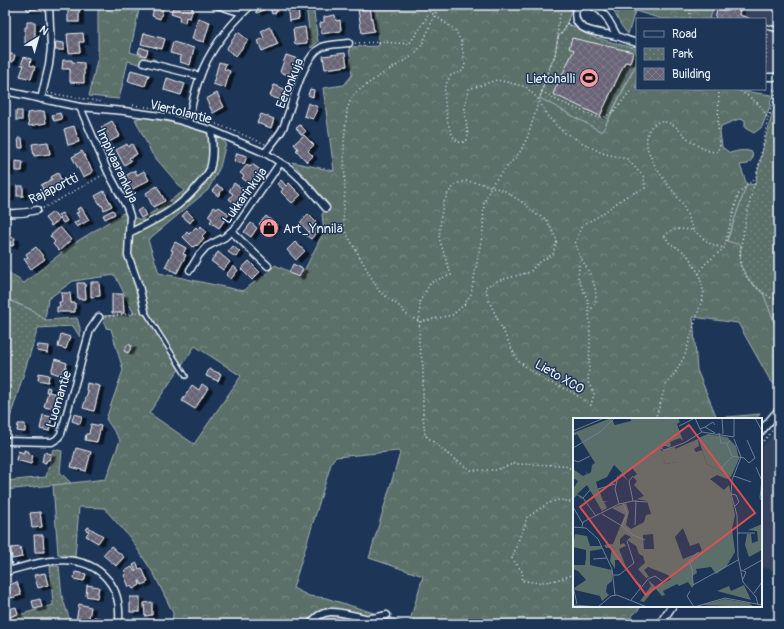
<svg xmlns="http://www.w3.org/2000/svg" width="784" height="629" viewBox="0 0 784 629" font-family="Pangolin,sans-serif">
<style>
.built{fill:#344360}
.forest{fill:url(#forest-crowns);stroke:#a2b0b1;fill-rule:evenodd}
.park{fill:url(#park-dots);stroke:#a2b0b1}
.building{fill:url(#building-cross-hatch);stroke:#e8f1f8;filter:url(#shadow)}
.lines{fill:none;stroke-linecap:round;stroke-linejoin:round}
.service-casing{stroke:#e8f1f8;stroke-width:6}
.minor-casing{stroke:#e8f1f8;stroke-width:9}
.tertiary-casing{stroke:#e8f1f8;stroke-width:10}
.path{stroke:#e8f1f8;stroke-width:1.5;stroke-dasharray:1 3;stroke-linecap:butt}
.service{stroke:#1d3557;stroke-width:3}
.minor{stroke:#1d3557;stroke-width:6}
.tertiary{stroke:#1d3557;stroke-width:7}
.labels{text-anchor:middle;stroke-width:3;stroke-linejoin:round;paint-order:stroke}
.poi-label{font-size:13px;fill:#e8f1f8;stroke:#1d3557;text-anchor:end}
.street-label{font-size:13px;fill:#e8f1f8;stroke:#1d3557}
.inset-road{fill:none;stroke:#6e8097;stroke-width:1}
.view{fill:#da5052;fill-opacity:0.15;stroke:#da5052;stroke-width:2}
.inset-edge{fill:none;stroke:#e8f1f8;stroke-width:2}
</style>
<defs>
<pattern id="forest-crowns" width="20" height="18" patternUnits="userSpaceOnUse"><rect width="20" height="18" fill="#5b6f6a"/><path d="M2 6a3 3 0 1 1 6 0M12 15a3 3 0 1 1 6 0" fill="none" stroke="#738480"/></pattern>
<pattern id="park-dots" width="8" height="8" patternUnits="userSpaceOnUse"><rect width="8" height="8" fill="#5b6f6a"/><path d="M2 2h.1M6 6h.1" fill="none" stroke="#738480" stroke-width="1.8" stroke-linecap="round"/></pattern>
<pattern id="building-cross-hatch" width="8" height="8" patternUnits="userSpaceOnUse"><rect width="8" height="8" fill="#696576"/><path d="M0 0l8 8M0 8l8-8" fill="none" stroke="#7e7c8a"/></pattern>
<filter id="shadow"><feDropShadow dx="4.5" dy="2.5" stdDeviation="0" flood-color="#0009"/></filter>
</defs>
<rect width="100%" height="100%" fill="#1d3557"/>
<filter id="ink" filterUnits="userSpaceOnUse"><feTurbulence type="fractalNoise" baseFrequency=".025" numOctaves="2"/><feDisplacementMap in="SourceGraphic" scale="8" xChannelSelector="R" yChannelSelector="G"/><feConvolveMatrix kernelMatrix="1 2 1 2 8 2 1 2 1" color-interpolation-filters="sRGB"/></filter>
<g filter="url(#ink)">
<g class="built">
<path d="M714 5H779V74L765 72V19H710Z"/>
<path d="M779 427V572L761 567V448Z"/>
</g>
<g class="forest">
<path d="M98 5H140L130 52 156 60 154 68 128 61 119 99 89 96 98 56Z"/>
<path d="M306 5H313L318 42 311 48Z"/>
<path d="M374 5H573L565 29 558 37 555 55 547 74 540 98 602 132 637 64V89H726L772 95 770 106 762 127 754 133 745 128V120L739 119 721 126 720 132 722 147 730 153C737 151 744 149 752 152L753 158 748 164 740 165 747 185 727 240 742 245 749 280 763 293 779 334V389L770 380 738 323 693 317 697 370 717 418 760 414 756 419H574V606H642L624 624H172L173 613 155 576 131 539 104 508 79 507 75 557 58 554 53 485 106 479 120 440 106 419 123 370 111 329 106 328 103 316 134 314 115 275 73 281 48 299 45 320 32 310 5 298V270L24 283 51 261 76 242 123 213 141 220 184 191 152 154 135 119 144 117 180 124 216 136 226 143 220 167 208 190 148 240 159 273 243 291 268 272 275 265 301 277 324 231 322 214 330 206 292 162 334 171 323 88 344 85 352 75 349 47 379 46ZM195 346 241 376 194 444 149 413ZM398 451 400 453 369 558 423 576 409 624 326 598 309 596 293 588 332 461 336 457Z"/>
<path d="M609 5H714L710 19H662L635 11 628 34C618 24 617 14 609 5Z"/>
</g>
<g class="park">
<path d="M567 23 593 37 637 49V61L602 132 540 98 547 74 555 55 558 37 565 29Z"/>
<path d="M778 93H779V334L763 293 749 280 740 264 741 245 727 241 747 184 755 185 764 144Z"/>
<path d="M8 300 32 310 45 320 77 318 80 328V337L73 326 38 328 5 434V305Z"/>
<path d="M53 449 62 451 60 472 71 483 5 490V481L46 477Z"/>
<path d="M50 566H59L62 596 71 624H5V619L53 605Z"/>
</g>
<g class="building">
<path d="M26 5H37V9L27 10Z"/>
<rect x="68" y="5" width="11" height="17"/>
<path d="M146 5H164L160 19 152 16 154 8Z"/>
<path d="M174 5H184L193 8 190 18 186 17 185 23 179 21 180 16 171 13Z"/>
<path d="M261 5 264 10 257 13 255 8Z"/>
<path d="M275 5 277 12 272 14 270 7Z"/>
<path d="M287 5H298L299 19 289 21Z"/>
<path d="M718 5H741L739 15 749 18V19H715Z"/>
<path d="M370 8 374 31 362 33 358 10Z"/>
<path d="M335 15 336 21 340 20 341 31 321 34 320 23 324 22V17Z"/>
<path d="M198 18 210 22 204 42 192 39Z"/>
<path d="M27 22H35V44H25V27H27Z"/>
<path d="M270 27 278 44 262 51 258 41 264 38 261 31Z"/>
<path d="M305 27 307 43 295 44 293 29Z"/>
<path d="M238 32 248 40 236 56 226 49Z"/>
<path d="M83 33 84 42H79L80 52 69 53 67 34Z"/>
<path d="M144 33 165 39 162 49 141 44Z"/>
<path d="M572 38 633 52 630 63 625 62 600 116 553 94 574 50 569 48Z"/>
<path d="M56 42 64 43V50H55Z"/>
<path d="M173 42 194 48 190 65 180 62 181 56 170 53Z"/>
<path d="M140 47 148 50 146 56 138 53Z"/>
<path d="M7 53 15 55 13 62 5 60Z"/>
<path d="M345 53 347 66 325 69 323 56Z"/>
<path d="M286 55 298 59 291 76 280 72Z"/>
<path d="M24 57 31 59 30 65 35 67 31 79 20 76 24 65H21Z"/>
<path d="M63 60H72V62L84 63V83L70 82V69H62Z"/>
<path d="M219 62 226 64 224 69 230 71 225 88 213 84Z"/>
<path d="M131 70 149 75 145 86 128 81Z"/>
<path d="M167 78 185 84 181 95 164 90Z"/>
<path d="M274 85 287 90 283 101 270 96Z"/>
<path d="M310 89 314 90 313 97 308 95Z"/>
<path d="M217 93 224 107 213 113 206 99Z"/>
<path d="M308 103 318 107 313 119 304 116Z"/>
<rect x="16" y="111" width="6" height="9"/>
<path d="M44 111 46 123 29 126 27 113Z"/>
<path d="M60 113 62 119 54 121 52 115Z"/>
<path d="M261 114 274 119 271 128 257 123Z"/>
<path d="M112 121 120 136 109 142 101 127Z"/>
<path d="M300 125 306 131 302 135 296 128Z"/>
<path d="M74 126 79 142 68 145 64 129Z"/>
<path d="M304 135 314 145 308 151 313 156 307 162 296 150 298 149 294 144Z"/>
<path d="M18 138H22L23 148H19Z"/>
<path d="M48 142 50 154 34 156 32 144Z"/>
<path d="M127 144 128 147 132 144 137 154 129 158 131 161 124 165 116 150Z"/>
<path d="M82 151 93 172 83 177 72 157Z"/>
<path d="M237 153 247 156 244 164 234 161Z"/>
<rect x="5" y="159" width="4" height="14"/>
<path d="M16 161 23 162 22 171H16Z"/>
<path d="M252 164 262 171 252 186 242 178 244 176 240 173 247 165 250 167Z"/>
<path d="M135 170 137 175 144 171 149 180 131 190 124 177Z"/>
<path d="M58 173 62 182 57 186 58 188 55 190 46 194 45 192 43 193 41 190 43 189 41 185 52 179 51 177Z"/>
<path d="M281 180 286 186 289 183 301 195 292 203 281 192 283 189 277 184Z"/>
<path d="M234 183 247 192 237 205 229 199 233 194 229 191Z"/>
<rect x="5" y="185" width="5" height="13"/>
<path d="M217 185 223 189 218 196 212 191Z"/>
<rect x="17" y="186" width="6" height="10"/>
<path d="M157 186 165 201 153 207 146 193Z"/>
<path d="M104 191 112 206 104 210 102 205 101 206 95 196Z"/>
<path d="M81 207 89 220 77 227 74 223 80 219 76 213 79 212 77 209Z"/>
<path d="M214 207 217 209 219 207 229 214 219 228 210 222 212 219 208 216Z"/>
<path d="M142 208 146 215 141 218 137 211Z"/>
<path d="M113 210 115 214 105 219 103 215Z"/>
<path d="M187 211 194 218 190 223 182 216Z"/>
<path d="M53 212 59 220 51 226 45 218Z"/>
<path d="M62 213 67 221 63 223 58 215Z"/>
<path d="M308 214 316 222 312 226 318 231 311 239 306 235 309 232 300 223Z"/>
<path d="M266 216 277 225 269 234 259 224Z"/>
<path d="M251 223 257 228 251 237 244 232Z"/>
<path d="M201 226 206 232 202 236 204 238 197 246 196 245 193 247 183 237 187 232 189 234 196 227 198 229Z"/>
<path d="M60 227 71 240 59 251 53 244 55 242 50 236Z"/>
<path d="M5 231H7L6 236 15 238 13 246 5 244Z"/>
<path d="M175 242 186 248 183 254 186 255 177 273 165 267 173 251 171 250Z"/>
<path d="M295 242 305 251 296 260 287 250Z"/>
<path d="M233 246 240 252 236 257 228 252Z"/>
<path d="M36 247 45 259 31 269 24 259 28 257 26 254Z"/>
<path d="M218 252 230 262 223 270 211 261Z"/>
<path d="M249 261 260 272 252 280 241 269Z"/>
<path d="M293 264 303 269 299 277 289 273Z"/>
<path d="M233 266 238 270 231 279 226 275Z"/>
<path d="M91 282H99L100 296 91 297Z"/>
<path d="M77 283H85L86 299H78Z"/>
<path d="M61 293H70L71 303H75V312H57V307H60L59 302H62Z"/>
<path d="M112 294H123L124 313H112Z"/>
<path d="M61 334 70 337 66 349 58 347Z"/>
<path d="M128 344 132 346 128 353 124 351Z"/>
<path d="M38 345 49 346 48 353 37 351Z"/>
<path d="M55 359 67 363 63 376 51 372Z"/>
<path d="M209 369 221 374 218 381 206 376Z"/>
<path d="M39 373 49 375 48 382 38 380Z"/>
<path d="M87 383 100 386 94 411 83 408 88 391 86 390Z"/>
<path d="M202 384 208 388 195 409 182 401 192 385 199 390Z"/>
<path d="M47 387 50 388 49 392 57 394 54 409 44 407 48 392H46Z"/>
<path d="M74 414 82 416 80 424 72 421Z"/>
<path d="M43 415 52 417 49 431 40 429Z"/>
<path d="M18 424H25V432L17 431Z"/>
<path d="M91 424 101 426 97 442 85 440 86 434H89Z"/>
<path d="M76 448 91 452 86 471 71 467Z"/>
<path d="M24 450 29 452V454L33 455 31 464 16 460 18 451 24 453Z"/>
<path d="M44 452 51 454 49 460H47L46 463 42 462Z"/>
<path d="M40 512 42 527 32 528 30 513Z"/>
<path d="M88 527 103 536 98 543 86 536 89 531 86 530Z"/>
<path d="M34 535H43L44 552H35Z"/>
<path d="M111 546 124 557 116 566 103 555Z"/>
<path d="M20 547 22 557 12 559 11 548Z"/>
<path d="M137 563 139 569 142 568 148 582 142 585 140 581H139L140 585 133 589 131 586 129 587 124 575 126 574 125 571 132 567 134 571H136L133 565Z"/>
<path d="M75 572 86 574 84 581 74 579Z"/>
<path d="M45 573 48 585 38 588 34 575Z"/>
<path d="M17 582 21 595 11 598 7 586Z"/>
<path d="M87 585 99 587 97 598 86 596Z"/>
<rect x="130" y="597" width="10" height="15"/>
<path d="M40 599 42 607 34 609 32 601Z"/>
<path d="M152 602V615L145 616 144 603Z"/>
<path d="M79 604 91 607 88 623 76 621Z"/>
<path d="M16 607 18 614 8 617 6 610Z"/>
<path d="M94 617 104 619 103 624H93Z"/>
</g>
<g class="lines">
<g class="service-casing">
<g id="service">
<path d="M767 27 779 30"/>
<path d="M145 311 186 376"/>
</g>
</g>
<g class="minor-casing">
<g id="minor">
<path d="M217 5 242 13"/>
<path d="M582 5 576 9C570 33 601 32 616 36 623 38 630 41 637 43"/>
<path d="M590 5C605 10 610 23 617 36"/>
<path d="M144 62 200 76"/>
<path d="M765 77H779"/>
<path d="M5 91 80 107 124 111 168 117 211 130 265 153 289 168 302 180 326 208"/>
<path d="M41 99 49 65 51 48 49 5"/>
<path d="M80 107 108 172 127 207 130 216 129 233"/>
<path d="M188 122C192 107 194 91 200 77 209 50 230 25 251 5"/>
<path d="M265 153C270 146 277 138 282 130 292 110 301 57 322 47 329 44 341 44 349 43"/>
<path d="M5 213C17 214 26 213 37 210"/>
<path d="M232 232 268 266"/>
<path d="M190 270 199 255 206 247 225 237 237 226 280 163"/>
<path d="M145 311 139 286 128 255 129 233C158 219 181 208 201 182 204 178 208 174 210 169 214 156 213 143 211 130"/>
<path d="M5 441 52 442 57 439 61 434 90 330 99 317"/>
<path d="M5 548 9 571"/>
<path d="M5 572C38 562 83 548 108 580 118 592 120 606 119 621"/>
<path d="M311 624C323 603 347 615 365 618 372 619 380 616 387 615"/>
</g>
</g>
<g class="tertiary-casing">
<g id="tertiary">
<path d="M761 431 779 410"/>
<path d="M660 624 672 606"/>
</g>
</g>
<g class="path">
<path d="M424 5 434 15 455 30 461 41 465 64 463 71 451 75C449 79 446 83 445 87 443 96 448 157 468 139 468 127 464 117 465 106 465 100 468 95 469 89L497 80 511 83 526 87 539 100 548 117 562 131 583 143 602 153 627 159 644 177 645 188 625 197 599 216 582 225 575 244 580 256 578 278 588 301 590 324V346L588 382 594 394 591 405 572 392 544 380 517 360 489 301 485 287 497 281 530 272 537 264 553 254 557 240 546 219 537 215 525 204 505 191 480 183 465 181 456 184 448 193 443 204 441 217 439 238 451 275 431 282 420 301 419 346 423 365V416L425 435 454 459 471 470H496L513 464 563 465 574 470"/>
<path d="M439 5 421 47 412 56 376 78 358 91 352 97 347 110 344 141 345 192 343 211 344 229 379 291 399 306 406 314 420 322 452 315 464 305 471 294 483 230 484 203 492 184 520 152 528 136 547 74 555 55 558 37V25L561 11"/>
<path d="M558 5 570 9"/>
<path d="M642 5 679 9 685 5"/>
<path d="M690 5V19"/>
<path d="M765 18 766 23"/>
<path d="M567 23 572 26"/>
<path d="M558 37 565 29 569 18"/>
<path d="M355 43 383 42 409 44 424 23 432 5"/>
<path d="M765 71 768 33"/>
<path d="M737 89C749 97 764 104 767 119"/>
<path d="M765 89V83"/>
<path d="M765 89 779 90"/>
<path d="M776 90C775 103 769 110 767 122 762 156 752 190 745 224 744 234 738 254 740 264 743 278 765 298 779 300"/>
<path d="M542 91 552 98 596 117H605L615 110 632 89 637 86"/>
<path d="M48 93 103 102"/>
<path d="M133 105 161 109"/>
<path d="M770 114 779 112"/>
<path d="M196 117 209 122"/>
<path d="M216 124 234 131 265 144"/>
<path d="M43 208 51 204 103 175"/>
<path d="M693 230 692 227C688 218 685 207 679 199 667 183 655 170 648 150 646 142 646 133 651 127 657 120 666 121 673 125 677 127 679 130 682 133 691 142 704 152 717 152L720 145 718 127 719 89"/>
<path d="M580 256C587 269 597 283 596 299 595 304 591 309 589 314"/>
<path d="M699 274 687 254 668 242 665 236 670 231 678 229 693 230 709 243 723 248"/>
<path d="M105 317 139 312"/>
<path d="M5 379C11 388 7 399 5 409"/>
<path d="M655 419 660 405 665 386 675 373 685 355 704 293 699 274 704 265 724 248 738 195 747 185 755 179"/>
<path d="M761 444 779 423"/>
<path d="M574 504C554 493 543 508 526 518L525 526 520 536 512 558 523 573 521 580C539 585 557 581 574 574"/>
</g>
<use href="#service" class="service"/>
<use href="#minor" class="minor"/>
<use href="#tertiary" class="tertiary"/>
</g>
</g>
<defs>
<g id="stadium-disc" transform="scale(1)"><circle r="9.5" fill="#ff9aa2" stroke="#1d3557"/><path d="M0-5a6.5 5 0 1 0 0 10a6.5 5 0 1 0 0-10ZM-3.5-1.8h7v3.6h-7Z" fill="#111"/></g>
<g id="shop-disc" transform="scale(1)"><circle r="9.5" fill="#ff9aa2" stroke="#1d3557"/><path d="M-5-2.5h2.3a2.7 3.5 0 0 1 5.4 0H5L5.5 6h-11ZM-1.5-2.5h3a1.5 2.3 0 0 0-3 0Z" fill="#111"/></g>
</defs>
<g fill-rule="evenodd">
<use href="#stadium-disc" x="589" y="78"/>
<use href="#shop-disc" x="269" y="228"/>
</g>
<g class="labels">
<g class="poi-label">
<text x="575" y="83">Lietohalli</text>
<text x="283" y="233" text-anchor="start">Art_Ynnilä</text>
</g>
<g class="street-label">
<text transform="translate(289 83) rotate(-68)" y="5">Eeronkuja</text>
<text transform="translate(181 111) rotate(14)" y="5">Viertolantie</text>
<text transform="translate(118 165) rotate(65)" y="5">Impivaarankuja</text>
<text transform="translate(53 188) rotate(-26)" y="5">Rajaportti</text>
<text transform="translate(244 195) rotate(-54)" y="5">Lukkarinkuja</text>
<text transform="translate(560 376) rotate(30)" y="5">Lieto XCO</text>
<text transform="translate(58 399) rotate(-73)" y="5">Luomantie</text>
</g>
</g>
<g transform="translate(573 418)">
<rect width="189" height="189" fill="#1d3557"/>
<path d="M38 0 42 7 58 3 57 0H105L107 4 104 6 110 23 107 20 97 24 98 28 87 27 92 46 104 44 102 31 125 21 126 28 121 31 123 34 129 32 134 46 158 59 154 61 144 57 137 61 151 72 156 67 162 97 159 111 162 134 153 149 143 156 138 149 123 151 124 155 119 158 121 167 119 170 115 164 106 168 104 166 90 173 92 177 89 178 82 170 98 161 95 157 75 149 71 152 76 159 73 160 65 151 72 145 70 138 66 136 63 128 54 122 58 119 52 116 47 121V129L33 130 31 127 40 126 52 97 39 90 53 85 56 94 53 107 58 111 71 104 73 97 78 96 74 83 64 81 71 78 61 67 64 63 60 59 64 56 59 50 51 57 55 63 49 57 45 58 49 55 41 47 34 59 23 64 25 71H29L26 72 30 83H35L31 84 34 90 29 93 14 67 4 76 10 79 9 81 4 77 0 81V71L5 63 0 60V51L10 58 14 56 12 52 15 56 18 54 19 47 22 45 4 16 0 18V15ZM110 110 117 128 126 125 129 133 110 141 102 119ZM80 116 81 131H71L70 117ZM189 106V132L176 139 172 127 174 116H178L179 125 185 123 184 113 175 112ZM2 116 14 118 17 128H28L29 131 17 133V147L39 152V163L34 167 33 174 36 177 29 183 27 178 2 172 1 170 13 162 5 153 0 151V147H12L13 140V132L0 129ZM171 167 178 182 144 173 156 168 158 173ZM152 181 176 185 181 189 128 187Z" fill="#5b6f6a" fill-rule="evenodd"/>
<path d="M68 10 83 28 86 27 87 31H76L69 37 56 19ZM135 16 154 19 163 28 166 41 158 59 134 46 125 20ZM102 29 105 44 92 46 88 33ZM51 125 53 128 46 131 53 149 48 142H42V151L37 143 39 130ZM75 162 83 169 71 184 67 183 78 168Z" fill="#5b6f6a"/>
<path class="inset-road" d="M122 0 127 11M149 0 150 16M161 0V19M182 0 189 13M106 8 122 0M132 9 140 4 142 7M0 13 31 0M129 14 161 19M129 14 127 11 132 9 142 15M146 15 148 25H154M161 21 168 39 159 62 158 76 164 97 165 139 170 164 183 179 185 187M157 22 154 26 159 38 171 40 176 45 182 40 174 22M97 29 92 27 88 30 91 32 111 25 129 14M0 30 27 14 42 0M0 42 5 44 17 38M183 49 189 63M151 53 149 49 160 38M45 58 42 71 46 86M161 58 178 64M189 62 187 80 189 83M25 71 42 66M17 72 10 80 23 98M158 76 163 77 166 84 162 88M60 83 56 63 60 58M50 85 54 95 49 108 60 117 72 122M0 89 10 106M29 96 49 108M62 107 63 82M0 109 13 110 25 121 39 151 42 177M9 109 10 104 46 86 60 83 74 84M165 115H182M125 134 116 143 119 151 120 167 165 142M20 141 34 140M168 152 173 154 170 161M171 152 189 142M40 157H46L61 145 54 123M58 158 68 168M0 168 4 186M117 173 114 178 121 189M181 175 189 164M58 182 75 161 82 158 89 163M0 187 25 189 38 178 44 177 74 189M121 189 152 180 189 187"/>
<path class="view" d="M116 7 182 95 73 177 7 89Z"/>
<rect width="189" height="189" class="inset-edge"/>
</g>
<rect width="784" height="629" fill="none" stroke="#1d3557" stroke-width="20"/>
<rect x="10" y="10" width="764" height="609" fill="none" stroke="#e8f1f8" stroke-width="1.5" filter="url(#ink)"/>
<rect x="636" y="18" width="130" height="72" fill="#1d3557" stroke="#6e8097"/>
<rect x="644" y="31" width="20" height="6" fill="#1d3557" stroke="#6e8097"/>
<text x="672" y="38" font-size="12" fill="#e8f1f8">Road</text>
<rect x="644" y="48" width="20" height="12" fill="url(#park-dots)" stroke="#6e8097"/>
<text x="672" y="58" font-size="12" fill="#e8f1f8">Park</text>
<rect x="644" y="68" width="20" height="12" fill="url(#building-cross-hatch)" stroke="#6e8097"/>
<text x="672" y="78" font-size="12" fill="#e8f1f8">Building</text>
<g transform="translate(38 38) rotate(37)" stroke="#1d3557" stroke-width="3" paint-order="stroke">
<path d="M0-3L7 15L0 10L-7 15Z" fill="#e8f1f8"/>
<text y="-6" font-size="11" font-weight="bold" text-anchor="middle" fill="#e8f1f8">N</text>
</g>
</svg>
